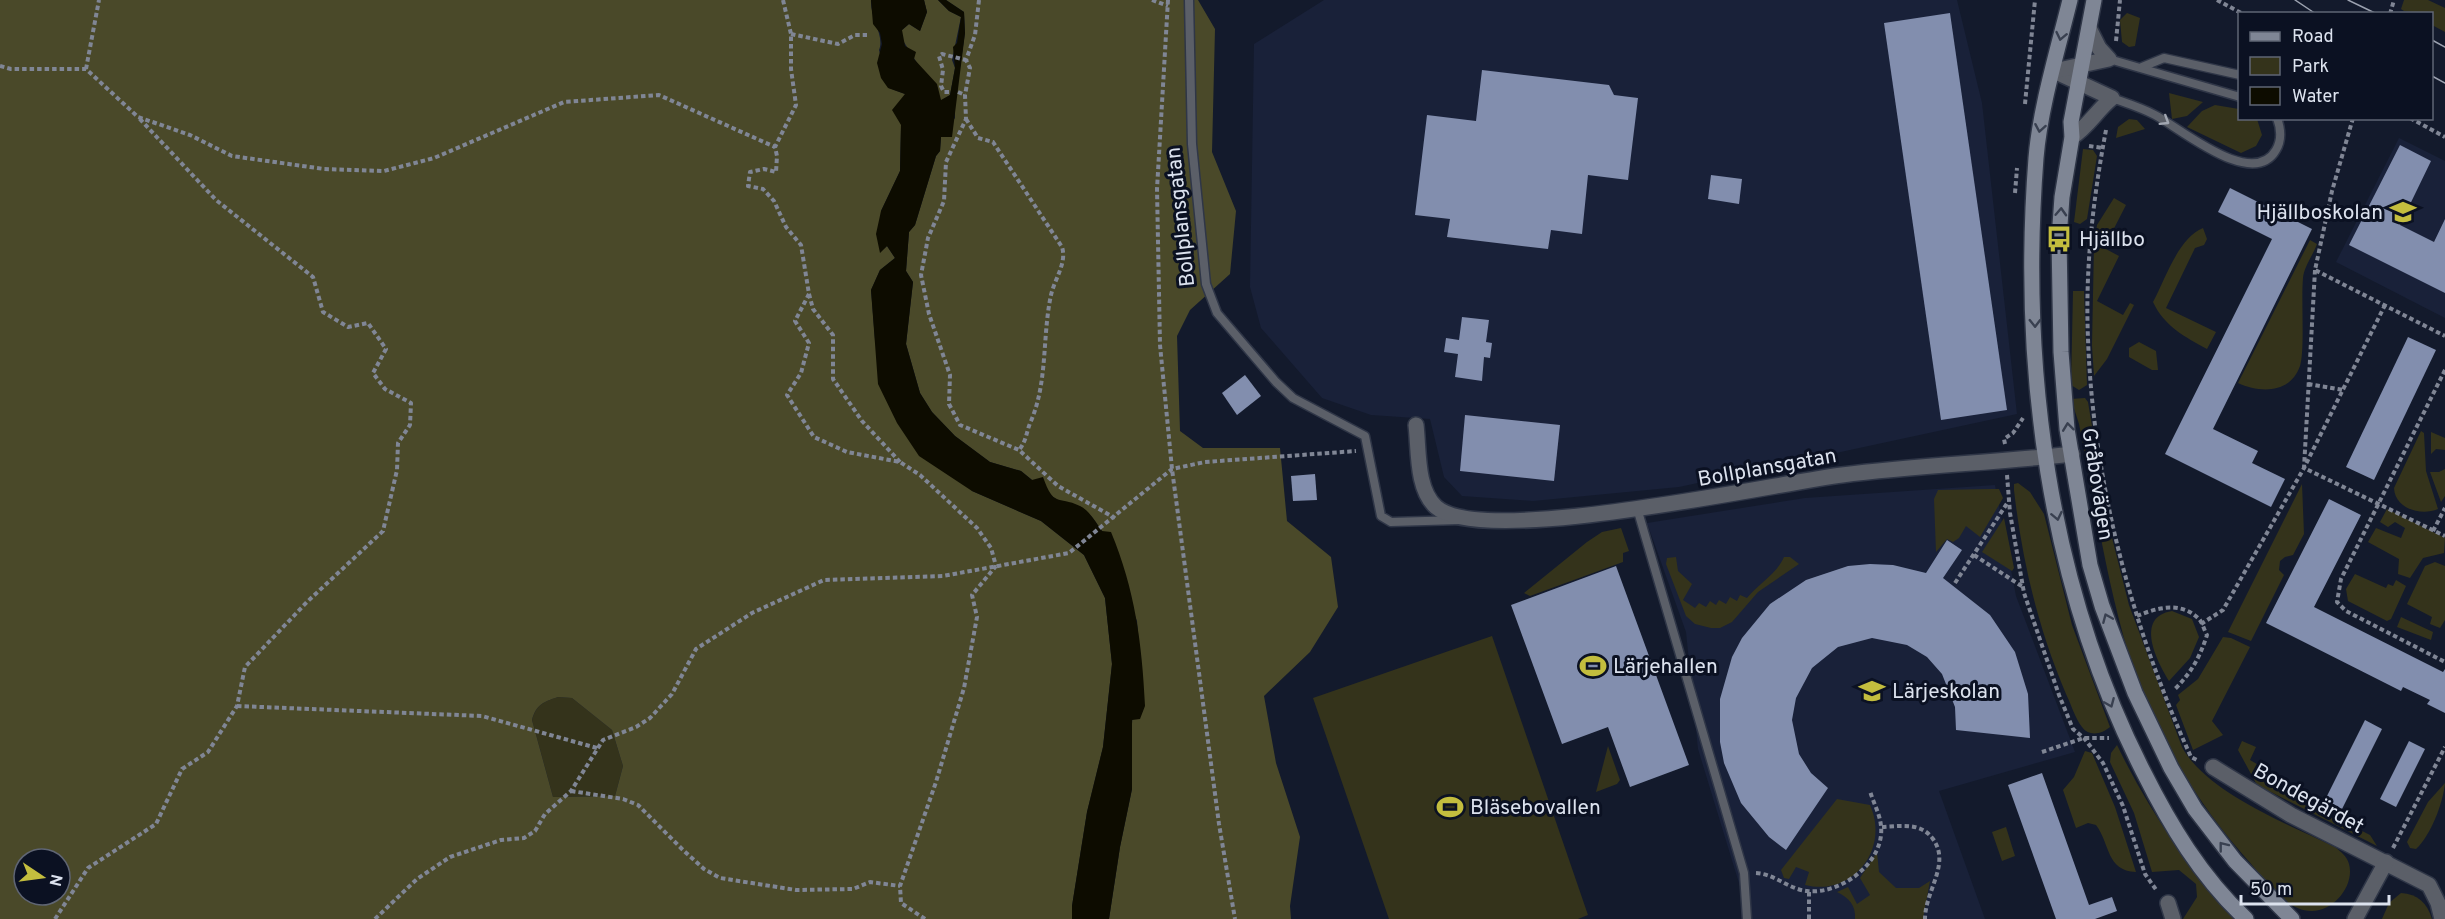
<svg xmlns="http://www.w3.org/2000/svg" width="2445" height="919" viewBox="0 0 2445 919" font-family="Overpass,sans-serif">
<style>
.built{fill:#192139}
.green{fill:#34331b}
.forest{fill:#4a4929;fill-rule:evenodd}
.water{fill:#0d0c00}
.building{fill:#828eae}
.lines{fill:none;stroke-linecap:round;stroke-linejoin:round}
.lane-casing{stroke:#2f3647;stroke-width:11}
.street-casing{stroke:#2f3647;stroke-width:18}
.secondary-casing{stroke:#2f3647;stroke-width:18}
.path{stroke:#808695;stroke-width:4;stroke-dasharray:4.5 3;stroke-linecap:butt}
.lane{stroke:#5b5f68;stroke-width:8}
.street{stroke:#5b5f68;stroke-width:15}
.secondary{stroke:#7f8695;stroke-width:15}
.tram{stroke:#9ca2b0;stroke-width:1.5}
.oneway{stroke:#394050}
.oneway2{stroke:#a2a7b2}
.labels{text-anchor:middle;stroke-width:6;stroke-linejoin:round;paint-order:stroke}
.poi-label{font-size:21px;fill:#dce2ee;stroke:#0b1122;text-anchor:start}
.street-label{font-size:21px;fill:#dce2ee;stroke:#0b1122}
</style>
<rect width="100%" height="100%" fill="#131a2c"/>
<g class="built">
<path d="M1324 0H1957L1982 103 2017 414 1679 487 1533 501 1462 496 1444 477 1430 419 1371 415 1322 398 1261 328 1250 287 1254 44Z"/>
<path d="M2399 138 2445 161V318L2336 262Z"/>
<path d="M1995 485 2016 596 2075 752 1939 791 1985 919H1750L1698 749 1686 632 1647 523 1805 498Z"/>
</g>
<g class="green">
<path d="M2404 0H2428L2445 8V32L2432 25V14L2404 11 2401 9Z"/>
<path d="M2127 13 2140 18 2135 46 2129 47 2122 42 2120 20Z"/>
<path d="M2169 93 2203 102 2187 116 2172 119Z"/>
<path d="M2215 105 2239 109 2240 118 2257 119 2262 135 2256 146 2241 153 2187 127 2202 111Z"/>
<path d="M2129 119 2137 120 2145 129 2116 138 2118 127Z"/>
<path d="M2083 149 2093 150 2097 156 2087 219 2080 224 2074 222Z"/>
<path d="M2114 198 2126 205 2104 248 2119 256 2097 301 2123 315 2130 303 2134 305 2107 359 2094 376 2092 346 2094 244 2097 225Z"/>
<path d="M2203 228 2207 239 2204 245 2195 248 2166 308 2216 332 2207 349C2185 337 2164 326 2153 302 2165 280 2178 238 2203 228Z"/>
<path d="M2310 240 2317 244C2313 255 2304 267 2303 278 2301 300 2305 350 2300 366 2290 394 2260 393 2238 383Z"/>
<path d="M2073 291H2084L2087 385 2079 390 2071 385Z"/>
<path d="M2139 342 2156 351 2158 370H2152L2129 357V348Z"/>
<path d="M2085 398 2088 402 2108 522 2129 605 2182 747C2207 793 2288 824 2335 847 2341 852 2347 856 2349 864 2355 886 2333 912 2311 911 2287 911 2266 882 2252 865 2198 805 2153 733 2129 655 2106 580 2095 501 2079 424L2071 399Z"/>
<path d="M2421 431 2424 433 2426 471 2438 509C2421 516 2395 509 2394 488Z"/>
<path d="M2431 432 2445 438V450L2436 449 2431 454Z"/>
<path d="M2445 469V496L2441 502 2430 472H2439Z"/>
<path d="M2018 483 2030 492 2044 514 2072 625 2110 727C2102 734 2089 737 2082 727 2075 718 2071 704 2066 694 2038 628 2022 561 2014 490V484Z"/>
<path d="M2302 484 2304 534 2293 555 2285 557 2280 561 2279 570 2284 575 2251 641 2228 632Z"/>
<path d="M1991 489H1999L2003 498 1980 537 1966 526 1959 538 1953 542 1947 539 1936 552 1934 499 1938 490Z"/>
<path d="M2387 509 2445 538 2444 553 2423 558 2410 578 2398 574 2399 559 2368 542 2376 528 2401 538 2405 528 2395 522 2388 527 2380 522Z"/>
<path d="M2004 518 2014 568 2012 571 1982 552Z"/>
<path d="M1621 528 1629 551 1623 553V562L1530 596 1524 593 1587 542 1602 532Z"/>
<path d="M1676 557 1678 571 1692 584 1683 600 1695 608 1699 603 1706 607 1710 601 1716 605 1719 600 1726 604 1730 597 1737 601 1740 595 1747 598C1759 583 1776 575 1784 557H1790L1799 564 1758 592 1732 622 1720 628H1711L1695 624 1686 616 1666 564 1667 558Z"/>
<path d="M2435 562 2445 566V620L2440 628 2430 624 2432 617 2407 604 2425 566Z"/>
<path d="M2355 574 2386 588 2388 584 2393 586 2396 580 2406 586 2391 619 2387 621 2348 601 2346 589Z"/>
<path d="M2172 611 2192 619 2199 637 2190 658 2169 681C2157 662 2134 617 2172 611Z"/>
<path d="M2401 617 2433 632 2431 640 2397 627Z"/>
<path d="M1492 636 1588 915 1578 919H1389L1313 698Z"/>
<path d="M2223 637 2231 638 2250 647 2212 721 2223 735 2193 750 2176 705 2180 700 2178 695 2198 679Z"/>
<path d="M558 697 572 698 612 730 623 766 615 796 553 797 532 720C536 705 543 702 558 697Z"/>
<path d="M2242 741 2256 747 2250 760 2262 767 2257 778 2370 835 2377 846 2257 785 2238 750Z"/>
<path d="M2117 745C2148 809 2187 867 2235 919H2183L2197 897 2196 884 2179 870 2152 872 2134 813 2110 762 2111 753Z"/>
<path d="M1608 746 1620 780 1617 784 1596 792Z"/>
<path d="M2085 751 2092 753 2115 807 2136 872C2106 871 2110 843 2096 825L2088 823 2076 828 2063 790 2074 777Z"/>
<path d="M2445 783C2443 803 2431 835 2416 849L2410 848 2407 842 2428 802Z"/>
<path d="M1837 799 1870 805C1890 849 1853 897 1805 885L1809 872 1796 867 1789 879 1784 878 1781 870Z"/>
<path d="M2006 827 2015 856 2002 861 1992 832Z"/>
<path d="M1877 852 1879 872 1896 888H1919L1930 881 1923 919H1855C1856 905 1849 898 1837 892L1848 887 1857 904 1870 895 1860 878Z"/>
<path d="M2401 893C2418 894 2427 903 2432 919H2382L2389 903Z"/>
</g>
<g class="forest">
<path d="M0 0H871C870 19 885 36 879 50L889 88 905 94 901 125 900 171 881 211 880 252 887 246 895 258 880 270 871 290 875 340 972 491 1041 521 1084 555 1105 598 1112 664 1103 747 1087 812 1072 906V919H0ZM558 697 572 698 612 730 623 766 615 796 553 797 532 720C536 705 543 702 558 697ZM24 859H60V895H24Z"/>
<path d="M924 0H938L949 11 961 17 952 60 955 68 950 95 941 101 902 39V30L909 24 920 31 927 12Z"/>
<path d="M946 0H1198L1215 29 1212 152 1236 211 1230 274 1190 310 1177 336 1180 431 1203 448H1280L1287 521 1331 557 1338 607 1310 652 1264 696 1276 763 1300 837 1290 906 1291 919H1109L1120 847 1132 789 1131 735 1139 644 1137 621 1102 531 1092 517 1081 507 1058 501 1021 471 990 462 955 436 932 412 920 393 906 344 913 282 906 271 909 232 915 225 936 156 940 151 941 137 955 118V102L965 33 964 12Z"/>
</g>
<path class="water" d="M871 0H924L927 12 920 31 909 24 902 30 905 46 916 52 914 59 937 84 941 100 950 95 955 68 953 47 957 43 961 17 949 11 938 0H946L964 12 965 33 952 137H941L940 151 936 156 915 225 909 232 906 271 913 282 906 344 920 393 932 412 955 436 990 462 1021 471 1032 480 1043 477C1054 508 1057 495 1080 506 1090 511 1096 523 1102 531L1111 532C1135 590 1142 643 1145 706L1140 719 1132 720V789L1120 847 1109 919H1072V906L1087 812 1103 747 1112 664 1105 598 1084 555 1041 521 972 491 919 456 897 423 878 384 871 290 880 270 895 258 887 246 880 253 876 234 881 211 900 171 901 125 892 110 905 94 888 88 881 78 877 63 882 44 880 33 873 24Z"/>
<g class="building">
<path d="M1950 13 2007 410 1941 420 1884 23Z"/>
<path d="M1482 70 1609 85 1614 95 1638 98 1628 180 1588 175 1582 234 1551 230 1548 249 1447 237 1450 219 1415 215 1427 115 1476 121Z"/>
<path d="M2400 145 2431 161 2400 225 2434 242 2445 219V293L2349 245Z"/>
<path d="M1711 175 1742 179 1739 204 1708 199Z"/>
<path d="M2230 188 2312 229 2213 429 2258 451 2252 463 2285 479 2271 507 2165 454 2272 239 2218 212Z"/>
<path d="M1462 317 1489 320 1486 342 1492 343 1490 358 1484 357 1482 381 1455 377 1458 354 1444 352 1446 338 1459 340Z"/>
<path d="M2408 337 2436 350 2374 480 2346 467Z"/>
<path d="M1245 375 1261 396 1237 415 1222 393Z"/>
<path d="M1465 415 1560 425 1554 481 1460 471Z"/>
<path d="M1315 474 1317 500 1293 501 1291 476Z"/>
<path d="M2329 499 2361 515 2314 607 2443 672 2445 669V713L2427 704 2430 700 2403 687 2401 691 2266 623Z"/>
<path d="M1947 540 1962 550 1943 578 1990 615 2015 652 2028 694 2030 738 1956 730 1955 707 1942 674 1927 657 1907 645 1872 638 1838 647 1812 668 1796 698 1792 720 1799 754 1811 773 1828 788 1786 850 1769 837 1741 803 1724 763 1720 742V699L1732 657 1742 638 1770 604 1806 580 1848 566 1870 564 1893 565 1926 573Z"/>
<path d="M1616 566 1689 765 1630 787 1608 727 1562 744 1511 605Z"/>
<path d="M2365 720 2382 729 2342 809 2325 800Z"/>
<path d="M2409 741 2425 749 2396 807 2380 799Z"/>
<path d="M2042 773 2089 905 2112 897 2117 911 2095 919H2056L2008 785Z"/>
</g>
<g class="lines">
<g class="lane-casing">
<g id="lane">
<path d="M1189 0 1192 144 1206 284 1217 313 1276 382 1293 398 1365 436 1381 516 1391 522 1460 520"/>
<path d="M2109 59 2240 97"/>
<path d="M2142 67 2164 58 2240 75"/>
<path d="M2112 98C2126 103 2142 108 2155 115 2181 129 2253 190 2276 150 2282 140 2281 129 2277 118"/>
<path d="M1637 508 1744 873 1747 919"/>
</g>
</g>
<g class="street-casing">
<g id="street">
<path d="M2054 71 2112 98C2097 110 2088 127 2072 137"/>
<path d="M2054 71 2109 59 2099 48 2089 28"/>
<path d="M1416 425C1419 450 1416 489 1436 507 1482 548 1772 484 1842 475 1918 465 1995 463 2072 454"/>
<path d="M2213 767 2291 815 2429 885 2438 903 2442 919"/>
<path d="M2168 903 2173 919"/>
<path d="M2355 919 2386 862"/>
</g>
</g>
<g class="secondary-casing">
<g id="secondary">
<path d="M2070 0C2058 49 2040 108 2036 158 2020 366 2048 584 2143 771 2170 825 2201 877 2246 919"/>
<path d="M2094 0 2071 122 2072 137 2062 197 2059 239 2061 352 2067 429 2090 565 2102 606 2135 693 2171 768 2195 809 2235 861 2292 919"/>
</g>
</g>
<g class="path">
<path d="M783 0 791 34V69L796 105 775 147 777 156 776 172 764 169 750 172 748 186 763 189 774 201 786 227 801 245 809 294 795 321 809 343 801 373 787 395 814 437 847 452 900 462 920 475 977 528 991 548 996 566"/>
<path d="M979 0 975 35 966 60 970 68 965 95 966 119 946 162 944 201 928 238 921 275 929 314 950 375 949 404 960 425 1019 450 1058 486 1115 518"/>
<path d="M1152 0 1168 6"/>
<path d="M1168 0 1157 189 1160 345 1172 469 1219 824 1235 919"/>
<path d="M2217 0 2243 14"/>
<path d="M2390 14 2394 0"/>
<path d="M791 34 838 44 855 35H867"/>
<path d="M2116 41 2120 0"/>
<path d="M0 66 11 69H86L138 117 190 135 232 156 324 169 384 171 434 158 564 102 659 95 775 147"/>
<path d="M86 69 99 0"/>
<path d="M949 92H944L941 86 943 70 939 56 942 54 966 60"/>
<path d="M958 92 965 95"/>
<path d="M2025 104 2035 0"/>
<path d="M2353 118 2332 191 2315 270 2445 336"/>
<path d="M2410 118 2445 137"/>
<path d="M966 119 978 138 993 142 1062 247C1067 263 1055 278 1051 295 1042 337 1048 381 1031 421 1026 432 1027 440 1019 450"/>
<path d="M2106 130C2093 199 2085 268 2088 339 2093 482 2132 627 2191 757L2199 761"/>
<path d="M2089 146 2103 148"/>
<path d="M2015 193 2017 168"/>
<path d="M2315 270 2304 468 2445 536"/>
<path d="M809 294 813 309 833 335V379L862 421 900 462"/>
<path d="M2445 370 2341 579 2337 602 2346 611 2445 662"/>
<path d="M2308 384 2343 390"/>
<path d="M2005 444 2004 439 2013 433 2023 418"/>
<path d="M2007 475 2010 513 2024 593 2059 695 2073 729 2084 738 2103 763 2123 806 2145 874 2157 891"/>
<path d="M2433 531 2445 508"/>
<path d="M1974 555 2023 587"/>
<path d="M1955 583 2008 502"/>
<path d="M2137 616C2156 608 2180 601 2198 618 2202 621 2204 630 2207 635 2200 657 2191 673 2175 689"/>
<path d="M2201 624 2223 610 2304 468 2385 305"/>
<path d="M237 706 482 716 597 748"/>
<path d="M2042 752 2084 738H2109"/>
<path d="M571 791 623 799 638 805 684 851 704 869 720 878 796 890 853 889 870 882 900 886"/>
<path d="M1882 827C1901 826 1921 822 1933 839 1951 864 1925 891 1925 919"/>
<path d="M2393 848 2445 747"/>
<path d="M1756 873C1775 874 1788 889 1807 891 1841 895 1885 862 1881 826 1880 814 1873 802 1870 791"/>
<path d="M55 919 88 868 156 824 182 769 208 752 237 706 245 667 307 602 383 531 397 470 398 443 410 425 411 403 385 389 373 373 386 349 368 323 348 327 323 312 313 277 216 200 138 117"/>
<path d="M375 919 417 879 450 857 501 840 524 838 535 831 545 814 571 791 603 740 636 727 650 718 672 694 696 649 752 613 824 580 943 576 1069 553 1172 469 1205 462 1356 451"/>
<path d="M925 919 901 903 900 886 936 782 964 688 977 617 972 595 996 566"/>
<path d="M1809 919V892"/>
</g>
<use href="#lane" class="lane"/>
<use href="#street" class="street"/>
<use href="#secondary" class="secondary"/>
<g class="tram">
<path d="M2295 0 2316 14"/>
<path d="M2348 0 2377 14"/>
<path d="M2432 40 2445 47"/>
<path d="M2432 76 2445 83"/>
</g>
</g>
<defs><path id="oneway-chevron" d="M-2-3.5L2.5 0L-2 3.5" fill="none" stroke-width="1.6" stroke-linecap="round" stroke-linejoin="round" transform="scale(1.5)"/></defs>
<g class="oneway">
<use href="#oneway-chevron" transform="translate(2061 36) rotate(102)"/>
<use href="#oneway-chevron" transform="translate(2040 128) rotate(100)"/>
<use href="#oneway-chevron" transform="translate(2061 212) rotate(-87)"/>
<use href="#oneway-chevron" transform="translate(2035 323) rotate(89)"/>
<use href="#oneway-chevron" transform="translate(2068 427) rotate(-97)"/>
<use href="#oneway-chevron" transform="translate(2057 516) rotate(78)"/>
<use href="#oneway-chevron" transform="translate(2107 618) rotate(-113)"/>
<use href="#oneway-chevron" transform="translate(2110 703) rotate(67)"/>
<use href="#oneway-chevron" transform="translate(2223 846) rotate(-128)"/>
</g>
<use class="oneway2" href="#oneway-chevron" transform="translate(2165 121) rotate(32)"/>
<defs>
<g id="school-bare" transform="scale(2.07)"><path d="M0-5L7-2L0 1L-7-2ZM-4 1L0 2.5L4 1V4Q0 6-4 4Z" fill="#c3bd3e" stroke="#0b1122" stroke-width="2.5" paint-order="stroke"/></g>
<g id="bus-bare" transform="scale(2.07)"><path d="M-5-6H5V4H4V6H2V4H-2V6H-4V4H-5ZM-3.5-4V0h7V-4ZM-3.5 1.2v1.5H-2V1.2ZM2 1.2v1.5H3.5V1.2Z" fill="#c3bd3e" stroke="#0b1122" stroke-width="2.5" paint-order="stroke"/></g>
<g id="stadium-bare" transform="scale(2.07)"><path d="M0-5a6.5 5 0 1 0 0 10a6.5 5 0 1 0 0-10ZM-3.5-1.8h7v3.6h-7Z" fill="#c3bd3e" stroke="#0b1122" stroke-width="2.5" paint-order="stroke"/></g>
</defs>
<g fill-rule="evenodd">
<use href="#school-bare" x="2403" y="212"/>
<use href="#bus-bare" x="2059" y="239"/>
<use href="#stadium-bare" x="1593" y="666"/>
<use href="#school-bare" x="1872" y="691"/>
<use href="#stadium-bare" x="1450" y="807"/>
</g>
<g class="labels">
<g class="poi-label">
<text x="2383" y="219" text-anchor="end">Hjällboskolan</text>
<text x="2079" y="246">Hjällbo</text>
<text x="1613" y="673">Lärjehallen</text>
<text x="1892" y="698">Lärjeskolan</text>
<text x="1470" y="814">Bläsebovallen</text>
</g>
<g class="street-label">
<text transform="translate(1180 217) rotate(-96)" y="7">Bollplansgatan</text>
<text transform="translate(1767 467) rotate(-10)" y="7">Bollplansgatan</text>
<text transform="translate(2098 484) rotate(81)" y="7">Gråbovägen</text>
<text transform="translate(2309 798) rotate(29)" y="7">Bondegärdet</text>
</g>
</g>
<rect x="2238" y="12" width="195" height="108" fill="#0b1122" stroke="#5f6574" stroke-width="1.5"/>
<rect x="2250" y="32" width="30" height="9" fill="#7f8695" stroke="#5f6574" stroke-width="1.5"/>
<text x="2292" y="42" font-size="18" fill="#dce2ee">Road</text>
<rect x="2250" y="57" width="30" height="18" fill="#34331b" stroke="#5f6574" stroke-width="1.5"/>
<text x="2292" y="72" font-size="18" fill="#dce2ee">Park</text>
<rect x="2250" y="87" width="30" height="18" fill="#0d0c00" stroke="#5f6574" stroke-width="1.5"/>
<text x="2292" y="102" font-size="18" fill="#dce2ee">Water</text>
<g transform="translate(42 877) rotate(103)"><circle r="28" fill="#0b1122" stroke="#5f6574" stroke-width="1.5"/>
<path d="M0-4.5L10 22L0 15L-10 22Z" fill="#c3bd3e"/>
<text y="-9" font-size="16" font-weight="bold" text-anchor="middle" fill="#dce2ee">N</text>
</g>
<path d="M2241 895v9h148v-9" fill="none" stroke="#dce2ee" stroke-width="3"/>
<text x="2250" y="895" font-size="18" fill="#dce2ee" stroke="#0b1122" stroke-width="4.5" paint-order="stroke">50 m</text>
</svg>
